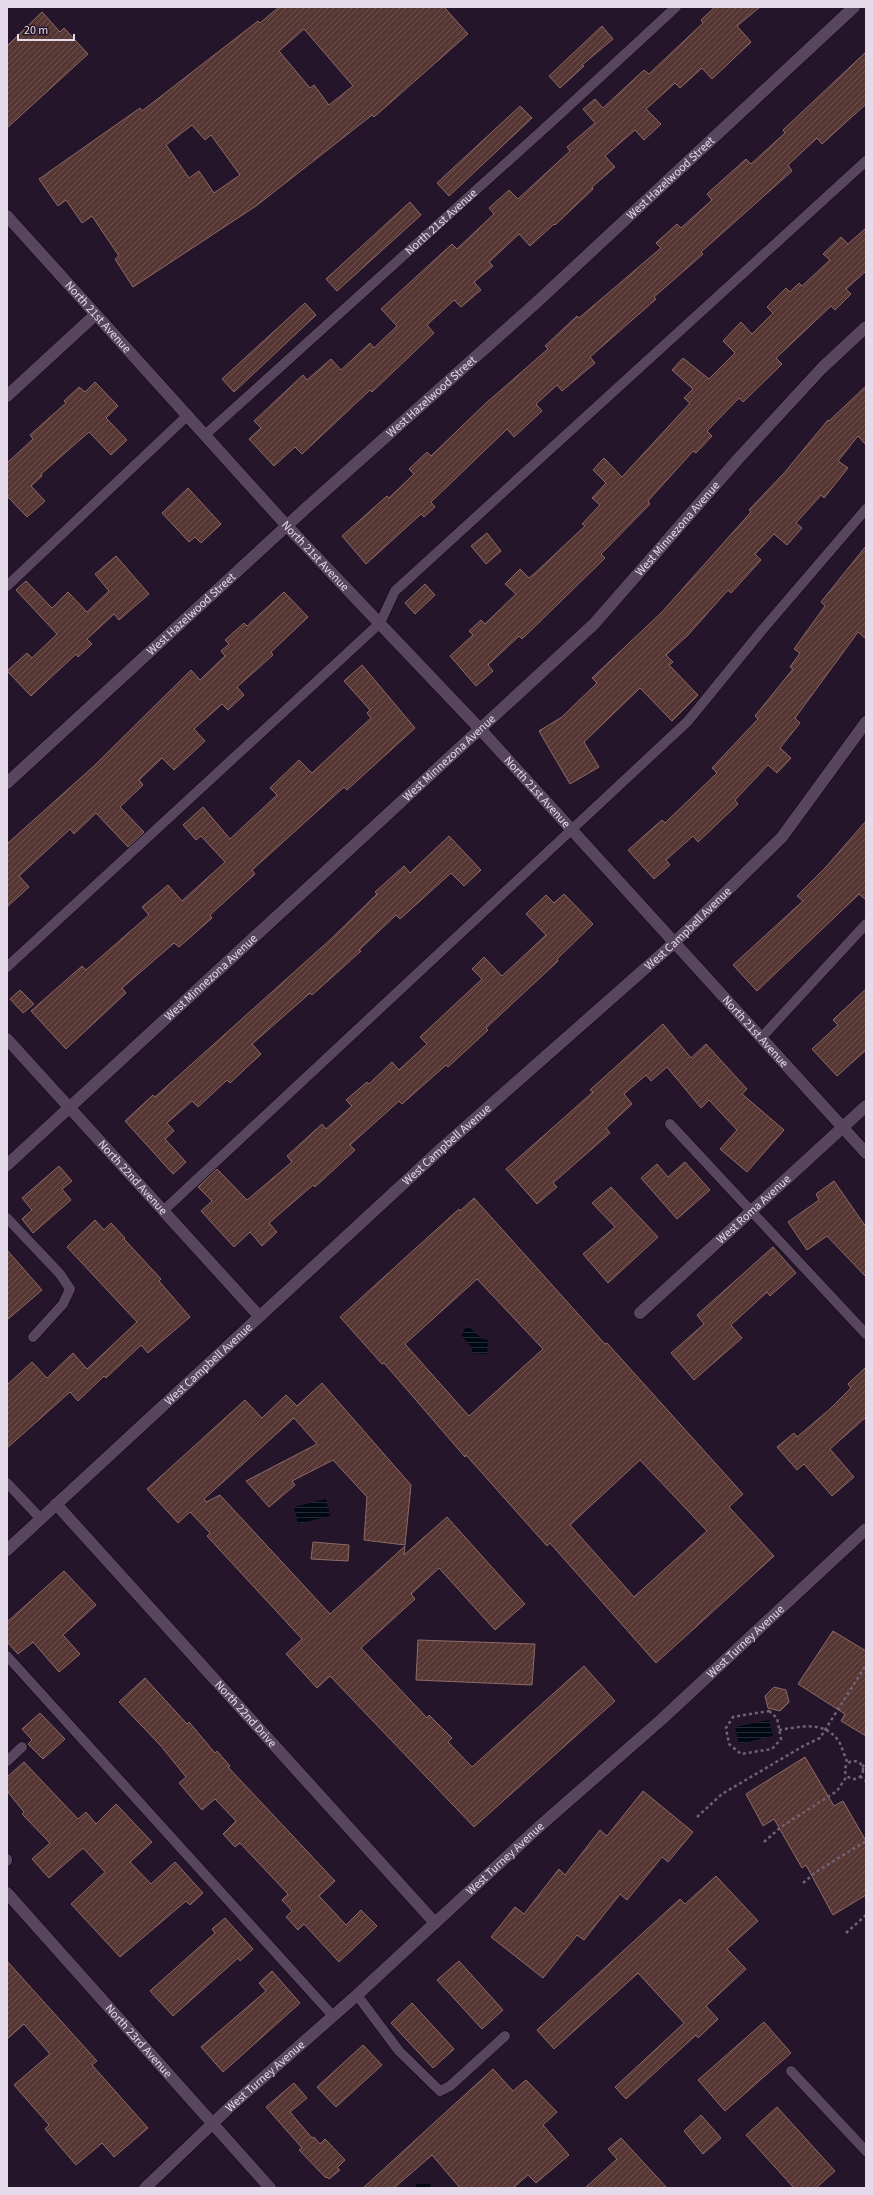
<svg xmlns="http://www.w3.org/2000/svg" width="873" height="2195" viewBox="0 0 873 2195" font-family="'Source Sans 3',sans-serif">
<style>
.water{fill:url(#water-rules)}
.building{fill:url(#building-hatch);stroke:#8d6a66;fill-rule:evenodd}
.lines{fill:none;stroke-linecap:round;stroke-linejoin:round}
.lane-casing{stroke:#0d0212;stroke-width:11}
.street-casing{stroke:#0d0212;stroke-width:13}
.secondary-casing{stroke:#0d0212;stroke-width:13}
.path{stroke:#706375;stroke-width:2.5;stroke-dasharray:3 3;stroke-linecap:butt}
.lane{stroke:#57465e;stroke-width:10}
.street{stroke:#57465e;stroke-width:12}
.secondary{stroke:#57465e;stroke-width:12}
.labels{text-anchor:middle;stroke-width:3;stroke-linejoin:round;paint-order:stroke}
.street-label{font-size:12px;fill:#e4dae9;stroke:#24152a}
</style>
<defs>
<pattern id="water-rules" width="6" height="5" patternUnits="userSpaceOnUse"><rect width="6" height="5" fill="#000812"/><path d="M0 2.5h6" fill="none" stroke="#252b34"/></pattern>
<pattern id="building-hatch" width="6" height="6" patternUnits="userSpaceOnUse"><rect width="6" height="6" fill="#563633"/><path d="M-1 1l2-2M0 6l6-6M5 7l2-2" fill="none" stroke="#6e5251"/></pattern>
</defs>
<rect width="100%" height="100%" fill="#24152a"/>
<g class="water">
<path d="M469 1327 482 1339 488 1340 487 1354 472 1353V1348L462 1336V1333L466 1328Z"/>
<path d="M326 1499 330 1516 298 1524 294 1507Z"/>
<path d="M769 1720 773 1736 739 1744 735 1727Z"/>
<path d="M417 2184H431L430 2188H415Z"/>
</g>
<g class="building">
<path d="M279 7H444L468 34 374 117 372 115 256 206 133 287 115 259 119 256 92 216 82 223 66 200 58 206 39 179 140 108 142 111 258 21 260 23ZM304 29 353 86 329 105 314 85 310 88 279 51ZM192 125 205 140 211 135 240 175 214 193 199 171 189 178 166 145Z"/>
<path d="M715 7H760L737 26 751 42 712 79 702 68 680 88 675 83 646 109 661 124 644 140 635 130 605 156 615 167 592 187 593 189 555 225 554 224 530 246 519 234 489 262 493 266 474 282 481 290 461 307 454 300 427 325 434 333 372 392 370 390 302 454 295 447 274 466 249 439 261 428 254 421 303 375 307 380 331 359 341 370 370 343 374 348 397 326 381 309 452 244 457 249 494 214 489 208 509 190 518 199 570 151 567 147 595 123 583 109 595 99 603 108 644 70 649 74 703 23 701 20Z"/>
<path d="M42 12 60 32 64 28 88 54 7 128V46Z"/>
<path d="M602 26 613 39 582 65 584 66 560 88 549 76Z"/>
<path d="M866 52V104L822 144 817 138 788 165 792 171 701 252 703 254 654 297 656 299 590 357 595 363 562 391 557 385 536 404 542 411 514 437 507 429 431 502 435 507 424 517 421 514 366 564 342 536 387 496 389 498 414 474 409 469 427 452 431 456 485 404 548 349 545 346 577 316 579 318 661 248 656 243 677 224 681 228 712 200 707 194 746 159 751 164 785 133 783 130Z"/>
<path d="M520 106 532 118 449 196 437 183Z"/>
<path d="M410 202 421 215 337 291 326 279Z"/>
<path d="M866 228V271L846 289 851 294 835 310 831 306 776 358 782 364 743 402 739 398 707 431 712 436 696 453 693 451 648 501 650 504 601 554 605 558 522 639 519 636 488 665 493 671 476 686 450 656 473 635 469 631 481 620 485 624 516 594 505 584 520 569 529 578 534 574 585 526 582 524 600 505 592 498 606 483 593 470 604 458 622 477 690 403 684 398 693 389 672 370 683 358 709 379 735 353 723 341 741 322 752 334 773 313 767 307 786 288 790 292 799 283 802 286 830 260 823 254 841 237 848 244Z"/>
<path d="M305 303 316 315 234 392 222 379Z"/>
<path d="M95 382 118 406 106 418 127 440 111 455 89 432 41 474 42 476 31 486 45 501 27 517 7 496V463L33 439 30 435 66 403 64 401 79 387 85 392Z"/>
<path d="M866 386V445L858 436 838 461 848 468 824 498 821 495 796 523 802 528 787 545 774 534 755 554 761 560 731 593 728 590 688 635 666 655 673 662 669 665 698 695 672 721 640 688 584 742 599 767 570 784 539 731 562 717 597 683 592 678 662 612 751 512 749 510 785 472 828 420 829 421Z"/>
<path d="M188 488 221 524 201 543 195 537 189 542 162 513Z"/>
<path d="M487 533 501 551 486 564 471 546Z"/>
<path d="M866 546V639L858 632 795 718 800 723 780 748 791 758 777 773 768 765 735 800 738 804 698 842 693 836 666 860 670 865 654 879 628 850 662 820 665 823 717 773 712 768 758 719 755 716 793 669 790 667 800 653 794 649 825 606 821 602Z"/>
<path d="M116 556 149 594 119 620 114 614 87 639 92 644 78 657 76 654 31 696 7 671 27 653 32 658 57 634 16 590 26 581 52 608 68 592 87 612 109 591 95 574Z"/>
<path d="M425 584 435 595 415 614 405 603Z"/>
<path d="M284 592 308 617 271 652 273 655 237 687 244 695 228 710 222 704 194 729 205 741 174 770 162 758 139 780 143 785 120 807 144 832 128 847 96 813 74 834 70 829 19 876 29 887 7 907V844L94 766 191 670 200 680 225 656 221 651 229 644 225 640 244 623 247 626Z"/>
<path d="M362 665 415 728 347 790 344 787 252 870 255 874 210 915 212 918 179 947 174 943 122 988 126 993 66 1049 31 1011 82 966 86 970 149 915 142 907 168 885 182 901 225 862 201 836 196 840 183 825 203 807 230 839 277 795 270 788 299 760 312 773 371 718 367 713 370 710 344 681Z"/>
<path d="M866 821V900L859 894 757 991 733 965 803 901 797 896 826 867Z"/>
<path d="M449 836 481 870 464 886 451 873 400 919 396 915 359 950 361 951 312 995 310 993 252 1044 261 1054 230 1083 227 1080 198 1107 192 1101 167 1123 174 1131 165 1139 186 1162 173 1174 125 1121 153 1095 155 1097 331 939 377 894 375 892 404 866 410 873Z"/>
<path d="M564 894 593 924 557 959 558 961 486 1028 488 1030 448 1067 446 1065 402 1104 399 1101 350 1145 355 1150 315 1187 313 1185 269 1223 277 1232 262 1246 250 1232 234 1247 201 1211 212 1201 198 1187 217 1169 247 1200 292 1162 287 1156 322 1124 326 1129 352 1106 346 1100 367 1082 369 1084 392 1062 399 1070 427 1044 420 1037 482 979 472 969 484 957 502 976 546 935 526 914 546 895 554 903Z"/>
<path d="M866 989V1050L837 1076 812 1049 838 1025 833 1020Z"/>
<path d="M20 990 34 1004 23 1013 10 999Z"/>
<path d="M663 1024 691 1058 706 1044 747 1089 742 1094 784 1130 747 1172 720 1149 737 1130 709 1100 701 1108 667 1067 651 1081 646 1075 624 1094 632 1104 606 1128 610 1133 553 1183 557 1187 537 1204 506 1169 593 1092 590 1090Z"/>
<path d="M685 1162 710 1190 677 1219 641 1178 657 1164 668 1177Z"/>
<path d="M59 1166 72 1181 62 1189 71 1200 33 1233 22 1219 32 1210 22 1198Z"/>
<path d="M834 1181 866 1227V1277L827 1236 807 1250 788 1222 819 1200 816 1194Z"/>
<path d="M611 1187 658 1237 608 1283 583 1254 615 1227 592 1203Z"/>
<path d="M474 1198 605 1344 607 1343 743 1494 729 1507 774 1556 656 1663 550 1543 547 1546 466 1455 465 1457 384 1363 382 1364 340 1317 459 1209 460 1211ZM477 1279 543 1349 469 1416 405 1344ZM640 1460 707 1531 634 1597 570 1525Z"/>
<path d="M95 1220 104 1230 111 1223 125 1238 124 1239 161 1279 159 1281 190 1317 148 1353 141 1345 106 1378 104 1376 78 1401 70 1392 7 1448V1385L32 1362 47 1378 73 1353 87 1369 137 1322 67 1247Z"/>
<path d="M773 1247 796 1273 770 1296 767 1292 731 1325 742 1338 694 1380 671 1353 704 1324 697 1315Z"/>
<path d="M7 1250 42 1290 7 1320Z"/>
<path d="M866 1367V1417L830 1449 854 1477 832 1496 804 1464 797 1470 777 1447 794 1433 797 1437 830 1409 851 1388 848 1384Z"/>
<path d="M322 1383 411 1485 405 1545 364 1540 367 1497 333 1460 292 1481 295 1485 269 1507 246 1481 317 1444 294 1418 204 1499 206 1502 220 1495 330 1614 405 1546 404 1555 447 1517 525 1604 495 1630 439 1568 411 1594 415 1599 361 1648 427 1718 429 1715 452 1738 448 1742 472 1767 584 1666 615 1701 474 1827 330 1676 317 1688 286 1654 302 1639 207 1536 210 1533 190 1512 178 1523 147 1489 245 1400 262 1418 286 1395 297 1406Z"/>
<path d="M313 1542 349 1545 348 1561 311 1559Z"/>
<path d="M64 1571 96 1605 63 1635 80 1654 59 1672 33 1642 18 1654 7 1642V1622Z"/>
<path d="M833 1631 866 1651V1736L841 1721 845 1714 798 1684Z"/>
<path d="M418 1640 535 1644 532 1685 416 1680Z"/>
<path d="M145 1678 187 1724 189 1722 215 1753 217 1751 230 1766 228 1767 335 1881 319 1896 336 1914 346 1925 361 1910 377 1926 339 1962 304 1924 298 1930 286 1917 292 1911 282 1900 288 1894 240 1843 235 1847 223 1834 236 1821 215 1799 202 1810 179 1783 186 1777 161 1746 119 1702Z"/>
<path d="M774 1687 786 1690 789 1702 780 1711 768 1708 765 1696Z"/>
<path d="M40 1713 65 1739 43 1759 28 1744 32 1740 22 1729Z"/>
<path d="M805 1757 834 1806 843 1801 866 1841V1895L833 1915 806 1865 802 1868 774 1819 763 1826 746 1794Z"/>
<path d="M24 1762 78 1819 86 1812 96 1824 116 1804 152 1842 130 1862 151 1884 175 1862 203 1893 190 1905 186 1901 120 1957 71 1904 105 1872 83 1848 49 1878 32 1859 50 1843 22 1814 24 1812 7 1791V1777Z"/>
<path d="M643 1791 693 1832 668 1862 662 1857 627 1900 620 1894 584 1940 577 1935 543 1978 491 1937 515 1907 524 1914 559 1869 565 1875 600 1830 607 1836Z"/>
<path d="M716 1876 758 1921 727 1949 746 1969 706 2006 718 2019 698 2038 696 2035 626 2099 615 2087 684 2023 638 1973 554 2049 537 2030 680 1899 685 1904Z"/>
<path d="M225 1918 253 1949 240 1961 238 1958 173 2016 150 1991 215 1933 212 1929Z"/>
<path d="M7 1961 97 2061 92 2065 148 2128 114 2157 102 2143 76 2165 45 2129 49 2125 14 2085 50 2054 24 2024 7 2039Z"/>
<path d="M459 1961 503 2010 482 2029 437 1980Z"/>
<path d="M272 1971 300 2003 223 2072 201 2047 266 1991 259 1983Z"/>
<path d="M412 2003 454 2049 433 2068 391 2023Z"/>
<path d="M764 2022 791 2053 725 2111 698 2080Z"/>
<path d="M363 2045 382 2065 336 2107 317 2087Z"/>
<path d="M493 2069 513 2091 526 2080 557 2112 543 2125 569 2155 536 2183 528 2175 513 2188H460L432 2155 394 2188H363Z"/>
<path d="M294 2083 307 2098 290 2112 312 2138 314 2137 320 2144 325 2139 345 2160 337 2168 340 2170 329 2179 327 2177 326 2178 299 2150 302 2148 266 2107Z"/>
<path d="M777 2107 835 2171 816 2188H794L746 2135Z"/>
<path d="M701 2115 721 2138 703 2154 684 2131Z"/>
<path d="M621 2138 667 2188H585L617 2159 608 2149Z"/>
</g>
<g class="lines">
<g class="lane-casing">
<g id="lane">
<path id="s1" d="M205 435 558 116 676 7"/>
<path d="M7 586 188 415"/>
<path d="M7 967 380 623 395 591 866 161"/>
<path d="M761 1038 866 924"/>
<path d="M670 1124 866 1334"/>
<path d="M163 1211 688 721 763 629 866 509"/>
<path d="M7 1218 60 1274 70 1289 63 1304 33 1337"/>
<path d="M7 1483 41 1519"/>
<path d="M7 1656 333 2016"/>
<path d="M7 1761 22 1747"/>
<path d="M7 1859V1861"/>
<path d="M357 1995 399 2051 440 2091 450 2086 505 2036"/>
<path d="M791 2071 866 2151"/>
</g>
</g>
<g class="street-casing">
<g id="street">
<path id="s2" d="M7 216 287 526 480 729 866 1153"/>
<path d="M7 396 95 315"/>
<path id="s3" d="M7 783 305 509 537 302 854 7"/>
<path id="s4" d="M7 1039 259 1316"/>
<path id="s5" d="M7 1165 594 624 738 459 822 368 866 327"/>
<path id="s6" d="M640 1313 866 1106"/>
<path id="s7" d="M56 1504 435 1923"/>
<path id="s8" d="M145 2188 232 2105 357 1995 541 1825 662 1719 866 1529"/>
</g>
</g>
<g class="secondary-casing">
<g id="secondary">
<path id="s9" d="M7 1550 443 1147 674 943 782 837 866 722"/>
<path id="s10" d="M7 1893 270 2188"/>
</g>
</g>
<g class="path">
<path d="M769 1711 777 1718 781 1739 772 1749 741 1754 729 1744 726 1728 733 1717Z"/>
<path d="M779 1730C800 1727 823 1720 838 1740 842 1746 844 1756 848 1763"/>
<circle cx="854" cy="1770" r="9"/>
<path d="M862 1767 866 1764"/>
<path d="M860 1776 866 1781"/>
<path d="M697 1817 722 1794 805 1745 820 1738 866 1665"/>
<path d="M764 1842 781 1827 837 1791 847 1776"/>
<path d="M803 1883 816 1872 866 1841"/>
<path d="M846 1933 866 1915"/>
</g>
<use href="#lane" class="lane"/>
<use href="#street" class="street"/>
<use href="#secondary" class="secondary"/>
</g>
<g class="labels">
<g class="street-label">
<text dy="4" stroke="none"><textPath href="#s3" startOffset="898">West Hazelwood Street</textPath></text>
<text dy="4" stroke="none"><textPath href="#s1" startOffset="318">North 21st Avenue</textPath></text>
<text dy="4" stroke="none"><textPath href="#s2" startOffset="136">North 21st Avenue</textPath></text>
<text dy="4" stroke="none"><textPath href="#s3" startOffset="574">West Hazelwood Street</textPath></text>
<text dy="4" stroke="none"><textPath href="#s5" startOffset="925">West Minnezona Avenue</textPath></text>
<text dy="4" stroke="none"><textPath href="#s2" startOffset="459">North 21st Avenue</textPath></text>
<text dy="4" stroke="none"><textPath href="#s3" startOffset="250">West Hazelwood Street</textPath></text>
<text dy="4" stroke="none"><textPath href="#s5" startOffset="601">West Minnezona Avenue</textPath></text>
<text dy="4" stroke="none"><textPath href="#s2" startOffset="783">North 21st Avenue</textPath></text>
<text dy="4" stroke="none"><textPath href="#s9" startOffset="922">West Campbell Avenue</textPath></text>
<text dy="4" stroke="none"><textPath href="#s5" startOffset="277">West Minnezona Avenue</textPath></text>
<text dy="4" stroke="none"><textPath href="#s2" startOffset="1107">North 21st Avenue</textPath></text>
<text dy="4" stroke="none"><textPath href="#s9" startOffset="598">West Campbell Avenue</textPath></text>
<text dy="4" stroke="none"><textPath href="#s4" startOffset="187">North 22nd Avenue</textPath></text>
<text dy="4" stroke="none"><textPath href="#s6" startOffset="154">West Roma Avenue</textPath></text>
<text dy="4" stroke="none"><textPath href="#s9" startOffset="274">West Campbell Avenue</textPath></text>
<text dy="4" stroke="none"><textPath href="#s8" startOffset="812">West Turney Avenue</textPath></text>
<text dy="4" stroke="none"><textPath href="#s7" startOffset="283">North 22nd Drive</textPath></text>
<text dy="4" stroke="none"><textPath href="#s8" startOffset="488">West Turney Avenue</textPath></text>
<text dy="4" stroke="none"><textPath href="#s10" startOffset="198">North 23rd Avenue</textPath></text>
<text dy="4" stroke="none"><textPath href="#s8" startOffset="164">West Turney Avenue</textPath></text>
</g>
</g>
<rect width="873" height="2195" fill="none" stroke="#e4dae9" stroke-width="16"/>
<path d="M18 34v6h56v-6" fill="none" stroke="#e4dae9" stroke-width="2"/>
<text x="24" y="34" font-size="12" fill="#e4dae9" stroke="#24152a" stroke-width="3" paint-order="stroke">20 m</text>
</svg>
